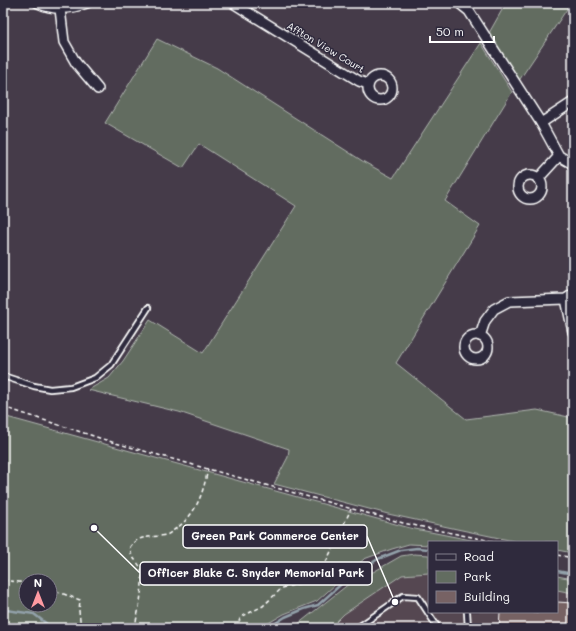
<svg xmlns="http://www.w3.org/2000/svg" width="576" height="631" viewBox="0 0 576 631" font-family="Mali,sans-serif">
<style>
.built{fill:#544751}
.green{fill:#626c60;stroke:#b0b6b0;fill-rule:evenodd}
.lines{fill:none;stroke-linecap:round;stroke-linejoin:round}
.stream{stroke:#93a2ab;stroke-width:2.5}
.building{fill:#776264;stroke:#fff}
.service-casing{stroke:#fff;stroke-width:8}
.minor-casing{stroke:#fff;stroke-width:12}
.path{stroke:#fff;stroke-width:1.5;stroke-dasharray:4 3;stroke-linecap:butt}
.service{stroke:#2f2a3d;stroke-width:4.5}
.minor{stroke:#2f2a3d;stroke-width:9}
.labels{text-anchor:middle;stroke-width:3;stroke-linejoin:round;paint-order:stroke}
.street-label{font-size:10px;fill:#fff;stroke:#2f2a3d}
.leader{fill:none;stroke:#fff;stroke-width:1.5}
.callout-dot{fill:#fff;stroke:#2f2a3d;stroke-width:1.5}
.callout{fill:#2f2a3d;stroke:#fff;stroke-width:1.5}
.callout-label{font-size:11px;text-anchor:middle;font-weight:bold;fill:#fff}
</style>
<rect width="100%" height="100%" fill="#453b49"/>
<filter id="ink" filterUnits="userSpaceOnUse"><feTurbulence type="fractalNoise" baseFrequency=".025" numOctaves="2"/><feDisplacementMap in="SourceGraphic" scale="8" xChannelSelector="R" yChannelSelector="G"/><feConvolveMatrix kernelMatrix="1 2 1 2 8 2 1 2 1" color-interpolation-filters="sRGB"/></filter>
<g filter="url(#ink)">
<path class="built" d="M429 573V612H557V590L573 593V628H330L344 614 402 574Z"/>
<g class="green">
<path d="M506 3H571L518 82 489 33Z"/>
<path d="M157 39 217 68 364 162 393 178 481 43 512 92 445 201 480 226 396 363 466 419 537 410 573 418V553L557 550V542H518L457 529 388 514 274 484 288 457 289 449 179 412 88 390 109 378 123 361 150 320 203 353 296 206 199 144 183 168 105 123Z"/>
<path d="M3 416 410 528 481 542H429V545L409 544 392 549 364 559 317 601 284 614 260 628H3ZM26 581H50V605H26Z"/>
<path d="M414 554 429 555V573L402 575 344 614 330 628H293L350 583 375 571 401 556Z"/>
<path d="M557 576 573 579V593L557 590Z"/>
</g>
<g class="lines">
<g class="stream">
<path d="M557 571 573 574"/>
<path d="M3 611 6 610 34 614 52 628"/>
<path d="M268 628 285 617 304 609 318 605 348 578 378 559 401 550 417 548 429 549"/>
</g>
</g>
<path class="building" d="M557 602 573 603V628H499L500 612H557Z"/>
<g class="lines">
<g class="service-casing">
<g id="service">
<path d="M3 376 34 386 50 389 71 387 95 378 111 365 148 308"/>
<path d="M467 612 468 628"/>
<path d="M357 628 403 596 418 597 438 628"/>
</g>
</g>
<g class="minor-casing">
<g id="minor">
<path d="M38 3C54 11 71 9 87 3"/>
<path d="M233 3 359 81 368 84"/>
<path d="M459 3 469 11 541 123 559 156 573 164"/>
<path d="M60 9 64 42 76 63 98 89"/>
<circle cx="380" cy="88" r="12"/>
<path d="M541 123 573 102"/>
<circle cx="530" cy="187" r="12"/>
<path d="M538 179 559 156"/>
<path d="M566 299 573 332"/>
<circle cx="476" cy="347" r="12"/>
<path d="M480 336 485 321 494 309 509 301 566 299 573 294"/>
</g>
</g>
<g class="path">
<path d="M3 407 112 442 208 469 403 523 496 542"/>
<path d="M557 555 573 558"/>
<path d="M3 580 26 583"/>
<path d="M50 589 80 600 79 611 81 628"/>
<path d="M134 628C138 617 145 579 141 569 137 559 131 560 130 547 138 534 153 538 166 535 170 534 173 530 177 528 197 513 203 493 208 469"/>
<path d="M236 628 241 617 263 606 282 588 318 579 351 509"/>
</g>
<use href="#service" class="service"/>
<use href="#minor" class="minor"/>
</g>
</g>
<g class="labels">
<g class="street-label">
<text transform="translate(326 47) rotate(31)" y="4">Affton View Court</text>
</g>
</g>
<path class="leader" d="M395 602L367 536M94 528L140 573"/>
<g class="callout-dot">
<circle cx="395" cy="602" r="4"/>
<circle cx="94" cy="528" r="4"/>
</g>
<g class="callout">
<rect x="183" y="525" width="184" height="23" rx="4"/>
<rect x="140" y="562" width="232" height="23" rx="4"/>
</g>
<g class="callout-label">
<text x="275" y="540">Green Park Commerce Center</text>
<text x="256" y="577">Officer Blake C. Snyder Memorial Park</text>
</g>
<rect width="576" height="631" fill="none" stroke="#2f2a3d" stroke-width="16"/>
<rect x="8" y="8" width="560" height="615" fill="none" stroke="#fff" stroke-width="1.5" filter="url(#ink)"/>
<rect x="428" y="541" width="130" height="72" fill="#2f2a3d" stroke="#827f8b"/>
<rect x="436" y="554" width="20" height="6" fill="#2f2a3d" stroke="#827f8b"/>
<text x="464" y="561" font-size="12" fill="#ffffff">Road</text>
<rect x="436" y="571" width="20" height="12" fill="#626c60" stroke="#827f8b"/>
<text x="464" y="581" font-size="12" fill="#ffffff">Park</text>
<rect x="436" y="591" width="20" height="12" fill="#776264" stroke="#827f8b"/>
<text x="464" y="601" font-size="12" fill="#ffffff">Building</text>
<g transform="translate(38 593)"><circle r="19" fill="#2f2a3d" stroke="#827f8b"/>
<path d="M0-3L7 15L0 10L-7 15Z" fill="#ff9aa2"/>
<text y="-6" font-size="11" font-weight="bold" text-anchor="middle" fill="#ffffff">N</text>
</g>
<path d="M430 36v6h64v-6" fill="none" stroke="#ffffff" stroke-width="2"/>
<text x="436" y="36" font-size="12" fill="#ffffff" stroke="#2f2a3d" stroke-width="3" paint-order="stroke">50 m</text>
</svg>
